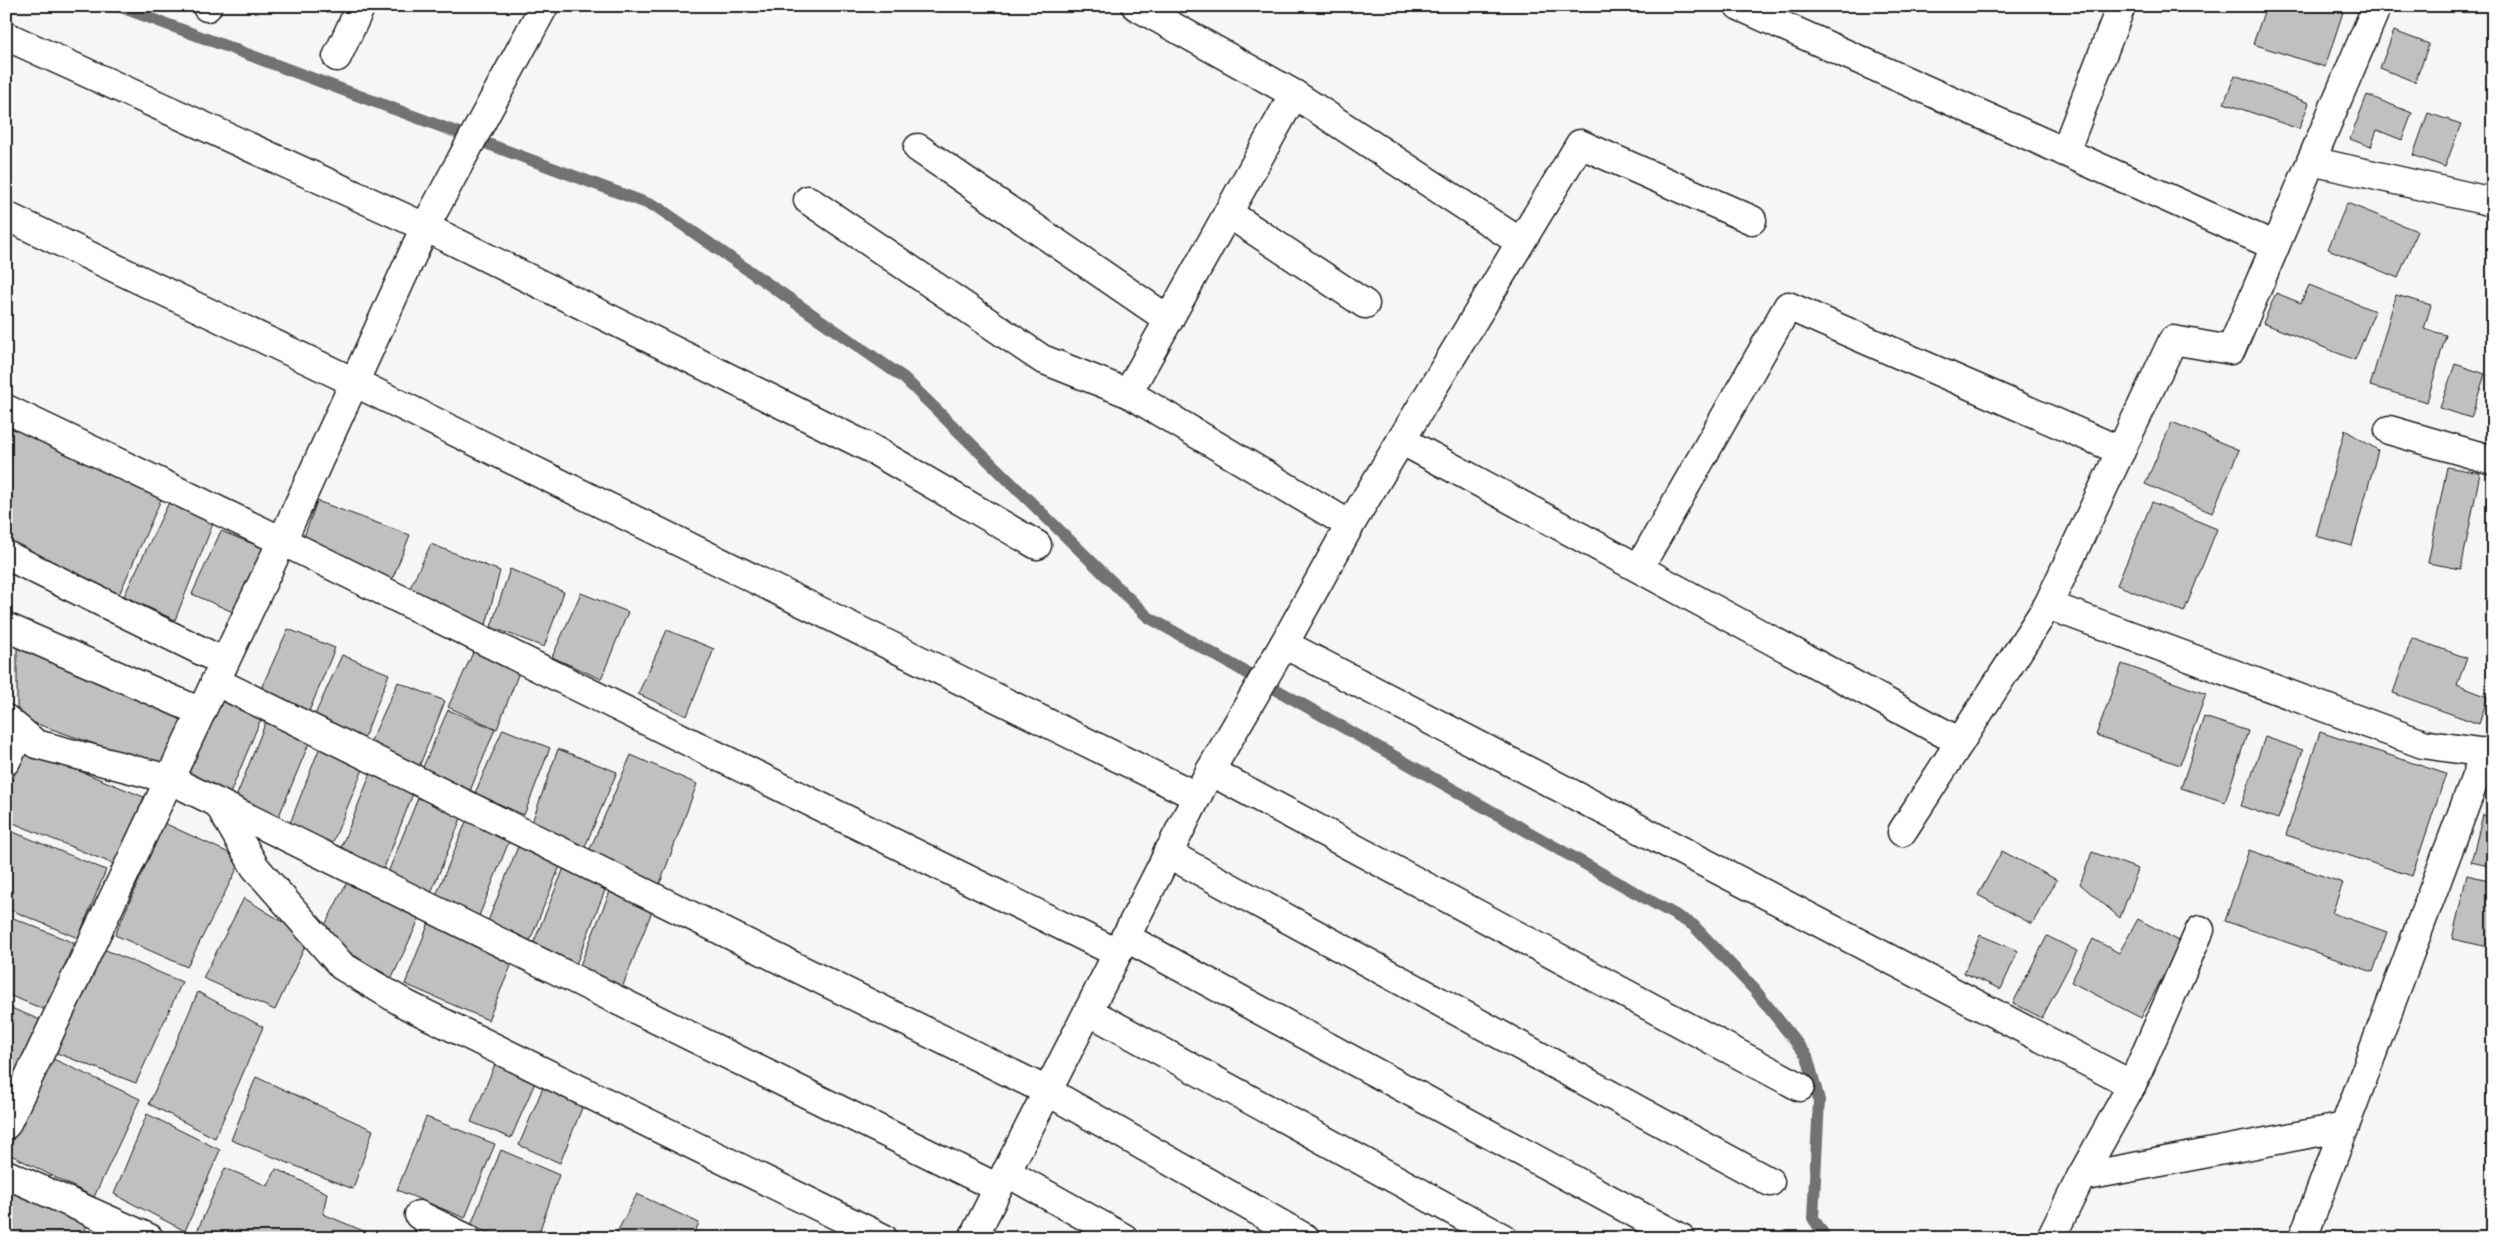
<svg xmlns="http://www.w3.org/2000/svg" width="2499" height="1244" viewBox="0 0 2499 1244" font-family="Mali,sans-serif">
<style>
.lines{fill:none;stroke-linecap:round;stroke-linejoin:round}
.stream{stroke:#727272;stroke-width:12}
.building{fill:#c0c0c0;stroke:#1c1c1c}
.street-casing{stroke:#1c1c1c;stroke-width:31}
.street{stroke:#fff;stroke-width:28}
</style>
<rect width="100%" height="100%" fill="#f6f6f6"/>
<filter id="ink" filterUnits="userSpaceOnUse"><feTurbulence type="fractalNoise" baseFrequency=".02" numOctaves="2"/><feDisplacementMap in="SourceGraphic" scale="10" xChannelSelector="R" yChannelSelector="G"/><feConvolveMatrix kernelMatrix="1 2 1 2 8 2 1 2 1" color-interpolation-filters="sRGB"/></filter>
<g filter="url(#ink)">
<g class="lines">
<path class="stream" d="M118 6 657 207 904 378 1148 617 1693 925 1754 989 1807 1056 1819 1100 1813 1218 1826 1238"/>
</g>
<g class="building">
<path d="M2266 6H2345L2325 67 2253 44Z"/>
<path d="M2394 31 2429 44 2415 82 2380 68Z"/>
<path d="M2235 75 2309 103 2299 129 2224 103Z"/>
<path d="M2367 95 2412 113 2402 140 2377 130 2371 147 2350 139Z"/>
<path d="M2428 113 2461 124 2445 167 2413 155Z"/>
<path d="M2347 203 2417 231 2398 278 2328 249Z"/>
<path d="M2309 285 2375 311 2355 360 2263 323 2276 293 2301 303Z"/>
<path d="M2396 295 2431 305 2424 329 2446 335 2427 402 2370 386Z"/>
<path d="M2455 364 2485 374 2471 418 2440 408Z"/>
<path d="M2493 402V422L2488 421Z"/>
<path d="M2172 422 2239 450 2212 513 2145 484Z"/>
<path d="M6 425 163 495 118 597 6 544Z"/>
<path d="M2345 430 2378 450 2352 546 2316 536Z"/>
<path d="M2447 467 2480 473 2461 569 2428 563Z"/>
<path d="M171 498 214 521 175 620 124 596Z"/>
<path d="M317 501 410 535 390 585 302 542Z"/>
<path d="M2152 502 2217 529 2184 612 2117 585Z"/>
<path d="M221 531 268 550 242 616 192 594Z"/>
<path d="M431 544 500 571 486 625 408 592Z"/>
<path d="M510 569 564 592 544 647 491 627Z"/>
<path d="M581 593 628 612 601 679 552 657Z"/>
<path d="M288 629 335 648 308 714 259 693Z"/>
<path d="M667 630 714 649 687 716 638 694Z"/>
<path d="M2412 638 2467 658 2457 685 2488 697 2479 724 2393 693Z"/>
<path d="M477 644 523 662 497 729 448 707Z"/>
<path d="M17 645 189 714 167 769 17 717Z"/>
<path d="M342 655 389 674 363 741 313 719Z"/>
<path d="M2122 664 2206 694 2180 765 2096 735Z"/>
<path d="M398 682 445 701 419 767 369 745Z"/>
<path d="M220 691 265 709 229 796 185 778Z"/>
<path d="M448 710 495 729 468 796 420 774Z"/>
<path d="M2204 717 2248 731 2225 802 2181 788Z"/>
<path d="M267 719 312 736 276 823 233 805Z"/>
<path d="M503 729 550 748 524 815 475 793Z"/>
<path d="M2320 732 2446 774 2412 876 2286 835Z"/>
<path d="M2265 737 2303 750 2278 819 2241 806Z"/>
<path d="M321 744 366 762 330 849 287 831Z"/>
<path d="M25 749 144 797 116 865 6 820V796Z"/>
<path d="M558 749 617 772 583 851 530 828Z"/>
<path d="M631 755 697 784 659 886 587 856Z"/>
<path d="M373 768 416 786 382 873 338 855Z"/>
<path d="M420 793 464 811 429 898 385 880Z"/>
<path d="M2483 815 2493 817V867L2471 862Z"/>
<path d="M468 817 512 834 477 921 433 903Z"/>
<path d="M164 823 242 859 187 967 115 935Z"/>
<path d="M6 829 106 870 78 938 6 908Z"/>
<path d="M519 844 562 861 527 948 484 931Z"/>
<path d="M2249 850 2343 883 2332 913 2387 932 2373 972 2225 921Z"/>
<path d="M2002 851 2057 880 2032 924 1978 895Z"/>
<path d="M2092 852 2138 869 2120 918 2080 884Z"/>
<path d="M564 868 607 885 573 972 529 954Z"/>
<path d="M2467 875 2493 881V948L2452 939Z"/>
<path d="M350 876 422 913 392 978 320 935Z"/>
<path d="M611 889 654 906 620 993 576 975Z"/>
<path d="M244 898 309 938 275 1010 203 978Z"/>
<path d="M6 915 74 943 46 1010 6 994Z"/>
<path d="M2138 919 2181 942 2141 1018 2071 982 2093 939 2119 953Z"/>
<path d="M430 920 514 959 488 1020 405 984Z"/>
<path d="M1980 935 2018 951 2001 989 1964 973Z"/>
<path d="M2047 936 2077 951 2042 1018 2013 1003Z"/>
<path d="M101 948 182 982 136 1083 54 1052Z"/>
<path d="M198 992 263 1027 215 1138 149 1104Z"/>
<path d="M6 1006 43 1021 15 1089 6 1085Z"/>
<path d="M498 1057 537 1078 511 1138 471 1122Z"/>
<path d="M51 1058 140 1099 94 1197 7 1153Z"/>
<path d="M256 1077 373 1130 353 1189 231 1140Z"/>
<path d="M544 1085 584 1103 560 1163 519 1145Z"/>
<path d="M147 1114 220 1150 185 1231 114 1194Z"/>
<path d="M426 1117 495 1144 465 1218 397 1190Z"/>
<path d="M501 1150 559 1175 537 1238H499L471 1225Z"/>
<path d="M225 1168 268 1186 276 1169 327 1193 323 1214 380 1238H194Z"/>
<path d="M6 1186 89 1220 82 1238H6Z"/>
<path d="M637 1194 699 1223 692 1238H614Z"/>
<path d="M94 1229 117 1238H91Z"/>
<path d="M415 1230 432 1238H413Z"/>
</g>
<g class="lines">
<g class="street-casing">
<g id="street">
<path d="M1136 6 1294 94 1520 242"/>
<path d="M1739 6 2275 246"/>
<path d="M207 7V6"/>
<path d="M6 36 425 227 870 448 1037 545"/>
<path d="M337 57 361 6"/>
<path d="M918 148 1169 320"/>
<path d="M2065 152 2121 6"/>
<path d="M2311 161 2493 202"/>
<path d="M808 200 1042 359 1128 393 1350 525"/>
<path d="M1228 213 1365 304"/>
<path d="M6 216 354 382 1196 796"/>
<path d="M1128 393 1294 94"/>
<path d="M6 409 282 541 1117 953"/>
<path d="M2389 430 2493 460"/>
<path d="M1401 440 1960 742"/>
<path d="M6 555 224 662"/>
<path d="M1639 568 1788 306 2121 451"/>
<path d="M2048 605 2423 744 2493 754"/>
<path d="M6 627 201 712"/>
<path d="M1284 644 2132 1085"/>
<path d="M215 681 1047 1091 1305 1238"/>
<path d="M6 719 36 744 169 779 998 1188"/>
<path d="M6 761 21 732"/>
<path d="M1210 771 1800 1087"/>
<path d="M218 803 255 867 342 966 407 1005 883 1238"/>
<path d="M1902 832 2048 605 2173 340 2231 350 2377 6"/>
<path d="M1167 853 1770 1182"/>
<path d="M1125 937 1681 1238"/>
<path d="M1088 1011 1503 1238"/>
<path d="M6 1125 282 541 425 227 544 6"/>
<path d="M1006 1172 1124 1238"/>
<path d="M6 1174 149 1238"/>
<path d="M2081 1177 2345 1127"/>
<path d="M419 1215 466 1238"/>
<path d="M973 1238 1210 771 1284 644 1350 525 1580 144 1752 220"/>
<path d="M2051 1238 2081 1177 2132 1085 2200 930"/>
<path d="M2303 1238 2485 752"/>
</g>
</g>
<use href="#street" class="street"/>
</g>
</g>
<rect width="2499" height="1244" fill="none" stroke="#fff" stroke-width="25"/>
<rect x="12" y="12" width="2474" height="1219" fill="none" stroke="#1c1c1c" stroke-width="2" filter="url(#ink)"/>
</svg>
